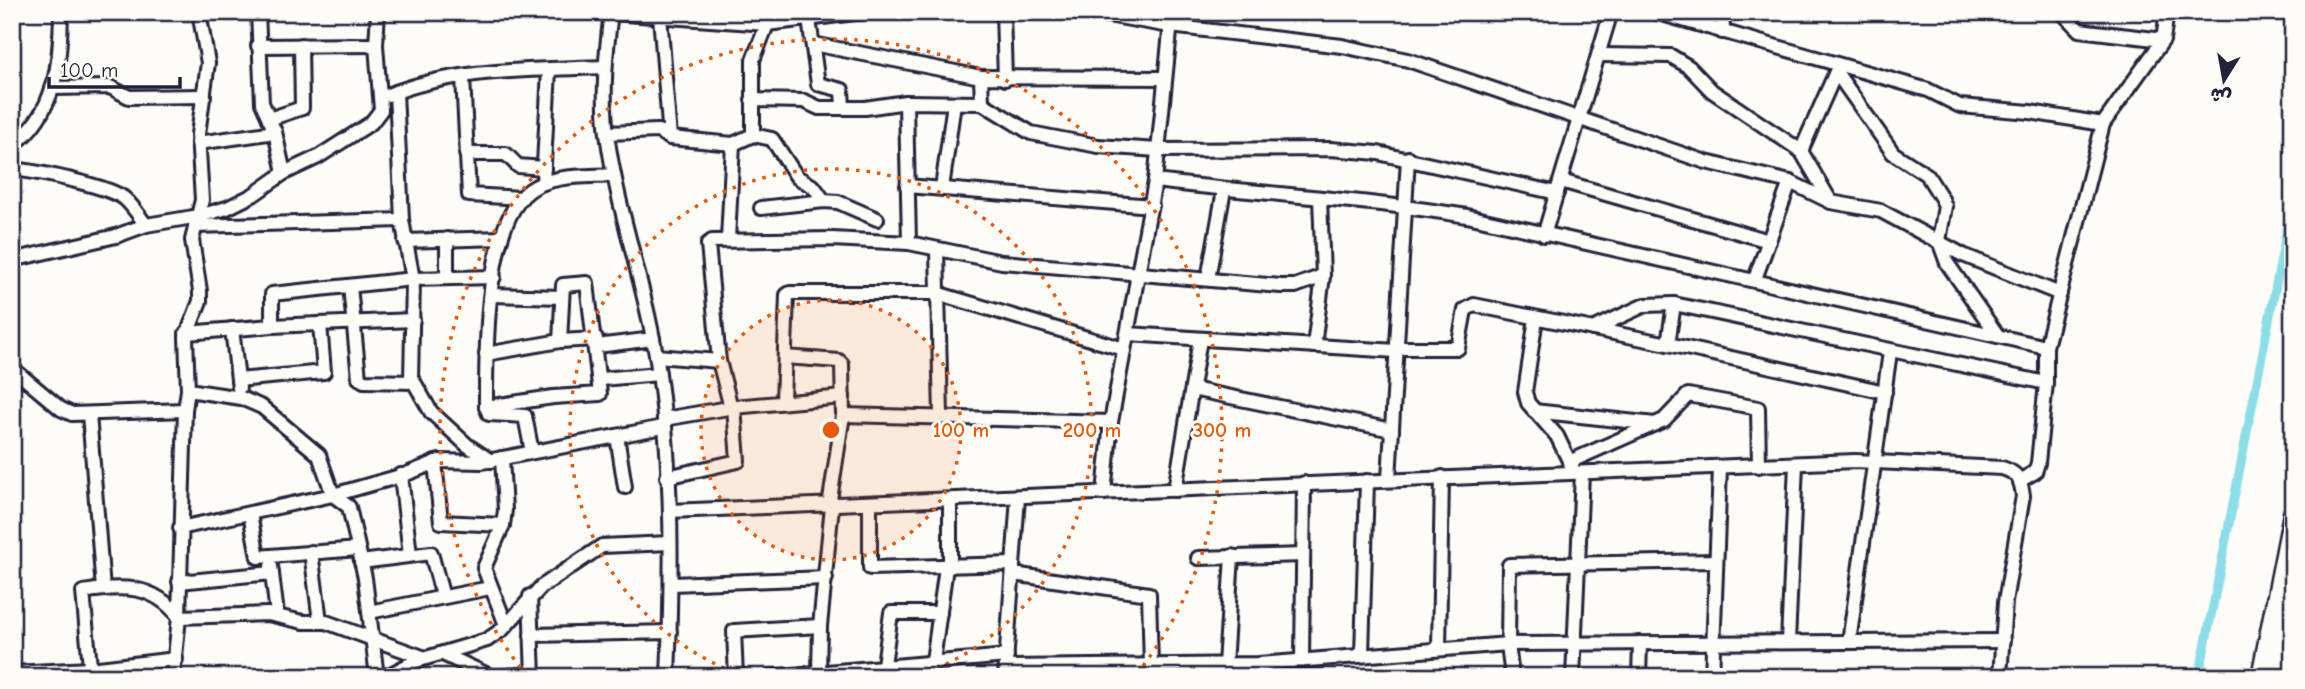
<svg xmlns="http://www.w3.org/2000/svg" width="2305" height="689" viewBox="0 0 2305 689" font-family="'Comic Neue','Playpen Sans Arabic',sans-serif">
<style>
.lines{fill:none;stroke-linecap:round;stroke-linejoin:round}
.canal{stroke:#8cdde7;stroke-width:9}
.minor-casing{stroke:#22223b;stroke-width:18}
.highway-casing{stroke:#22223b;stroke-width:23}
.minor{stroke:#fdfcf7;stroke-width:12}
.highway{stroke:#fdfcf7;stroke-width:18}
.ring{fill:none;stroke:#e8590c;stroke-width:3.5;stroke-dasharray:3.5 7}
.centre{fill:#e8590c;stroke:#fdfcf7;stroke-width:3.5}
.ring-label{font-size:21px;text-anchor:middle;font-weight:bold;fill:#e8590c;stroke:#fdfcf7;stroke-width:6;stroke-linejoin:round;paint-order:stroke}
</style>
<rect width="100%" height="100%" fill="#fdfcf7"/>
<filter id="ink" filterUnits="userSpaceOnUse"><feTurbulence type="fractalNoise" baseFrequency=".0143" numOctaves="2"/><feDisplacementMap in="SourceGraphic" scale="14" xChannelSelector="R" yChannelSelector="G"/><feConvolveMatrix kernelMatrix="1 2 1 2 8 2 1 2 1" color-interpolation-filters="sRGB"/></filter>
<g filter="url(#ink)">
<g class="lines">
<path class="canal" d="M2199 677 2293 198"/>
<g class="minor-casing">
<g id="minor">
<path d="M258 12 262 103 275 132 284 173"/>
<path d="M611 12C606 52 602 94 607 134 618 215 648 293 659 374 673 474 672 576 668 677"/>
<path d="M1003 12 1005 79"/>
<path d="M1090 12 1170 26 1342 46 1408 60 1706 162 1790 182 1831 202"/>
<path d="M1655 12 1928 90 1960 106 2030 112 2103 124"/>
<path d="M2062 12 2079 30 2163 40"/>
<path d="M611 13 767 24 863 12"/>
<path d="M660 16 670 138"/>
<path d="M809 19 818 84 842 90 843 108"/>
<path d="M1722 32 1724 12"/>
<path d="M813 44 981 77"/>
<path d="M258 46 376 45"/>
<path d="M1600 55 1671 56 1689 67 1712 91 1801 151 1831 202 1881 211 1963 255 2060 294"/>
<path d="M1836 72 1893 153 1927 175 1942 199 1945 206 1939 241 1947 263 1998 336"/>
<path d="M463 77 469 195 521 198"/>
<path d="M53 88 110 87 129 97 204 96"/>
<path d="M396 92 402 220 413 279 411 381"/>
<path d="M388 95C454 68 534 70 605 67"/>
<path d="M752 100 804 101 819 108H865L906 102 982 103 1031 133 1098 146 1158 150 1330 149 1378 153 1557 193"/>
<path d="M906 102 909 243"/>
<path d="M982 103 981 77 1164 78"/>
<path d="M269 119 302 108 301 45"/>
<path d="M607 133 658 131 670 138 733 144"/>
<path d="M753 135 772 139 797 177 814 187 824 201"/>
<path d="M198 143 275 132"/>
<path d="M12 146C57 112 60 63 61 12"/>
<path d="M1801 151 1839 65"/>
<path d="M466 154H506L518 166 544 168"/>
<path d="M12 169C34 171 110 186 125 199 133 206 139 216 146 225"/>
<path d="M1155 181C1259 194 1364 199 1467 216L2046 347"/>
<path d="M1561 181 1769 241"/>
<path d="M543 183 549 70"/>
<path d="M907 186 1152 206"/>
<path d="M942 188 954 103"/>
<path d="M761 208 824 201 838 202 877 219"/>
<path d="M195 226 402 220"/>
<path d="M1544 235 1611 12"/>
<path d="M728 239 733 144 753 135V60L772 12"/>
<path d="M405 241 501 238"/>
<path d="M937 250 941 416"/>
<path d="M12 260 116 236 146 225 199 216 227 208 253 195 284 173 318 157 371 123 381 110 376 45 378 12"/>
<path d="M447 278V239"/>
<path d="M1208 279 1224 190"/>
<path d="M1755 279 1790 182"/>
<path d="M350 286 359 378 364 381 414 382 431 412 467 445 491 461"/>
<path d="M491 295 562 297"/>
<path d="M1536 318 1525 392 1528 403 1557 436 1573 469"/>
<path d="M272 326V294L413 279 494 277"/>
<path d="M232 329 239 388"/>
<path d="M1593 329 1645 305 1674 304 2046 383"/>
<path d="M186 333 272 326 413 320"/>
<path d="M1128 334 1396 351"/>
<path d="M1668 344 1674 304"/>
<path d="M597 346 653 339"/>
<path d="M1314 346 1323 276 1320 198"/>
<path d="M1397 348H1458L1465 310 1474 305 1668 344 1885 392"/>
<path d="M486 354 560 341 596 339"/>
<path d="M656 356 719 361"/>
<path d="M785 357 839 361 842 364 843 415 829 506"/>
<path d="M12 368 61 409 72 414 185 410"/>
<path d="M601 379 659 374"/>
<path d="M238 380 324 372 320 324"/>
<path d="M1192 389 1392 430"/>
<path d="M188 390 241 398 262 407 319 455 333 495 349 507 365 578 377 677"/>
<path d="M783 401 787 295 790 293H936L1124 349"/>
<path d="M486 407 553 397 600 394 587 283 563 285 560 341"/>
<path d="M731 408 719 361 708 244 712 241 832 239 909 243 1002 262 1281 286H1295L1323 276"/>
<path d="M1534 411 1655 424"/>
<path d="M89 414 103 589"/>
<path d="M843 415 1111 422"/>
<path d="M664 419 734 407 843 397"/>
<path d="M617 436 625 487"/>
<path d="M532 452 525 416 489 414 486 407C486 355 484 223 530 190 552 174 588 177 614 175"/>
<path d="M502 458 505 510 503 525 484 568 506 625"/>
<path d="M435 462 441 522 503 525"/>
<path d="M1569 462 1664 420 1688 395 1758 408 1759 466"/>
<path d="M401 475 410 555"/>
<path d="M667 477 738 461 734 407"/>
<path d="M1389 479 1408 158"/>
<path d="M2021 480 2035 472 2038 463 2046 383V347L2103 124 2163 40 2167 12"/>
<path d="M1175 490 1200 339"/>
<path d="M1104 493 1111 422 1155 181 1172 12"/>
<path d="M950 500V567"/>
<path d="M870 504V568L1013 564"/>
<path d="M670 511 1855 461 2002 468C2018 473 2021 479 2023 496L2005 602 2000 677"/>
<path d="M250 514 258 557 358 549"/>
<path d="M180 528 333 495 404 475 439 461 482 462 663 427"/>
<path d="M311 552 320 621"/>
<path d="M1198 558 1303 555"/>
<path d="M361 562 431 553 443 597"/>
<path d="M271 566 277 614"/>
<path d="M1013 574 1149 594 1151 666"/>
<path d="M179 582 272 573"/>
<path d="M672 584 826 578"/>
<path d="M530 596 533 677"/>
<path d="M369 612 490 588"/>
<path d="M531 635 670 632"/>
<path d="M1788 642 1796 464"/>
<path d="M1849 642 1890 352"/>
<path d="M1439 649 1442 477"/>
<path d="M443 654 492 677"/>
<path d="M1362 655 1367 481"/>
<path d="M933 661 946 567"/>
<path d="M1302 661 1304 483"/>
<path d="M884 665 891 613H940"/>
<path d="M1225 665 1232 556"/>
<path d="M1006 667 1259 664 1508 644 2003 641"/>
<path d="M819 672 820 626 832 506"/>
<path d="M12 673 90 669 176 659"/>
<path d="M91 677 83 592C121 585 154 584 179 617L268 614 303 622H326L425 658"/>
<path d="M173 677 179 617 185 410 188 390 186 337 200 301V291L192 240 202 200 198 134 208 63 199 12"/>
<path d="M385 677 416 661 487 640 503 629 541 587 602 546 670 543"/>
<path d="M493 677 532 674"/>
<path d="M736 677 734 631 820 626"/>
<path d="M770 677 1007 656"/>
<path d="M1005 677 1018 497"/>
<path d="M1512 677 1508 644 1509 565 1716 561"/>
<path d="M1573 677 1582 473"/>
<path d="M1639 677 1640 643"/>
<path d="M1712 677 1720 468"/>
</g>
</g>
<g class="highway-casing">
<g id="highway">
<path d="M2261 677 2293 514"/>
<path d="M2277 677 2293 593"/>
</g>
</g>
<use href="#minor" class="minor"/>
<use href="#highway" class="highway"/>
</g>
</g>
<circle cx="831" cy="430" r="130" fill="#e8590c" fill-opacity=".12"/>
<g class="ring">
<circle cx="831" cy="430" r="130"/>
<path d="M744 676A261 261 0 1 1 918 676"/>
<path d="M527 676A391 391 0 1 1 1135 676"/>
</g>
<circle cx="831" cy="430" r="10" class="centre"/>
<g class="ring-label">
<text x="961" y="437">100 m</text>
<text x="1092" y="437">200 m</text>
<text x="1222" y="437">300 m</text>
</g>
<rect width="2305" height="689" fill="none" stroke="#fdfcf7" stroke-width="42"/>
<rect x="21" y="21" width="2263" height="647" fill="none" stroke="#22223b" stroke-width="2.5" filter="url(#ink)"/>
<g transform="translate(2224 80) rotate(191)" stroke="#fdfcf7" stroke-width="5" paint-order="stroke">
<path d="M0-5L12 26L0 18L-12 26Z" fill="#22223b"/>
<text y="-10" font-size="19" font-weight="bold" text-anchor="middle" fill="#22223b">ش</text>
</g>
<path d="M49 77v10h131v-10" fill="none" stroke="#22223b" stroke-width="3.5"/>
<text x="60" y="77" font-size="21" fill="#22223b" stroke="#fdfcf7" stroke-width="5" paint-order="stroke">100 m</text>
</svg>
